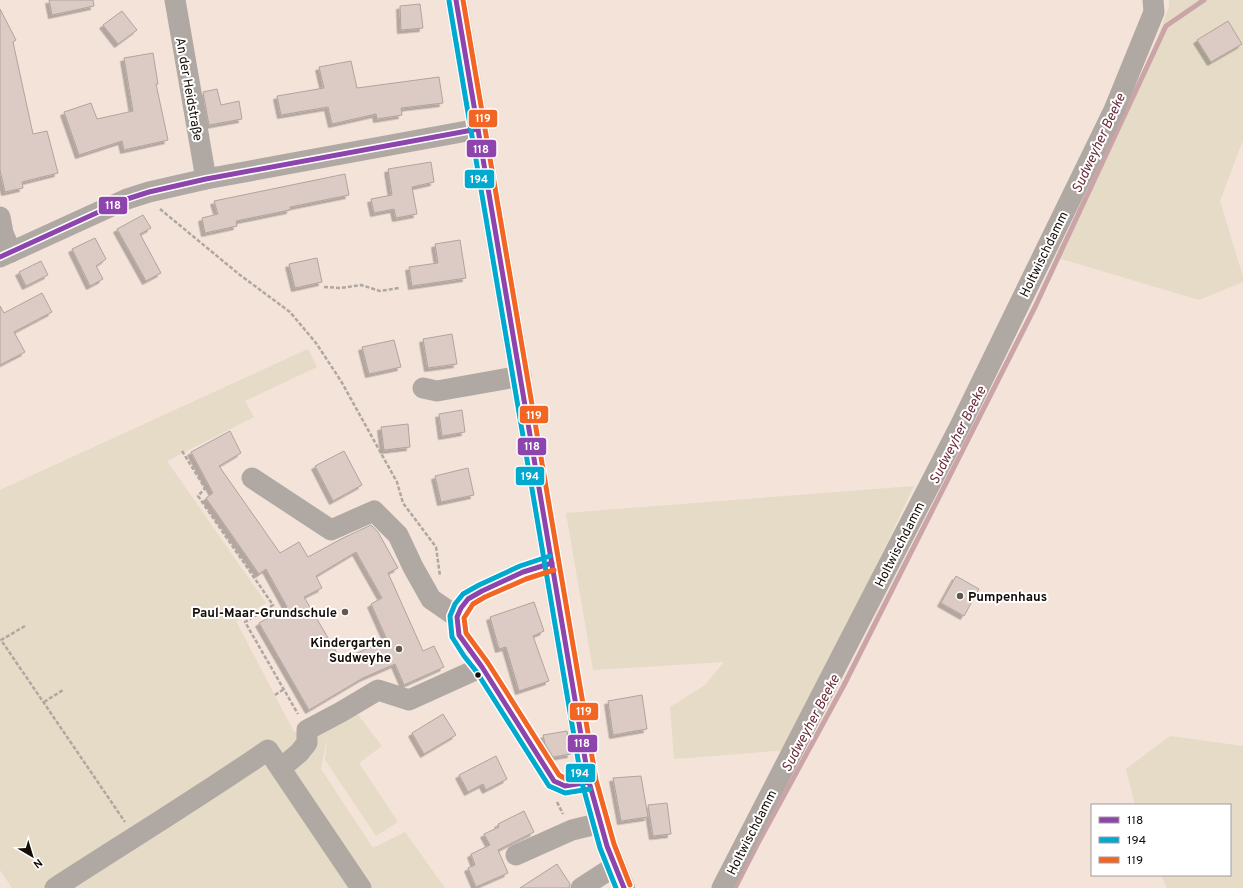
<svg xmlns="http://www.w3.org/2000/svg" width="1243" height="888" viewBox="0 0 1243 888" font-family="Overpass,sans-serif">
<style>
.green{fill:#e5dbc6}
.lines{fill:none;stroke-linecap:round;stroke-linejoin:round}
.stream{stroke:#cba4a7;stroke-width:5}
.building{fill:#dccbc5;stroke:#b0a39e;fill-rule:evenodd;filter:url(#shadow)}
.path{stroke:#afa7a2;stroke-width:2.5;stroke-dasharray:4 2;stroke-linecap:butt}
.minor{stroke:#b0a9a3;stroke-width:21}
.major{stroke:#b5aca3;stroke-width:22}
.bus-1-casing{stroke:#fff;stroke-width:8}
.bus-2-casing{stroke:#fff;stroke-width:8}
.bus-3-casing{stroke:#fff;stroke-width:8}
.bus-1{stroke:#8e44ad;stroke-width:5}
.bus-2{stroke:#00a9ce;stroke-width:5}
.bus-3{stroke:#f26522;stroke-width:5}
.poi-dot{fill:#635850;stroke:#fff;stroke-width:1.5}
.bus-dot{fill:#160d07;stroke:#fff;stroke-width:1.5}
.labels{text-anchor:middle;stroke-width:4;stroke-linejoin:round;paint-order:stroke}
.street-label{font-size:13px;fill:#160d07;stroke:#fff}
.poi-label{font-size:13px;font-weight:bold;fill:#160d07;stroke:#fff;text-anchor:end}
.water-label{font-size:14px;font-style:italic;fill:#6c2d3c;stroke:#fff}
.line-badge{stroke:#fff;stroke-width:1.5}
.badge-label{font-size:11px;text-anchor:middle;font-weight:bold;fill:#fff}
</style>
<defs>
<filter id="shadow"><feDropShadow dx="-3.5" dy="3.5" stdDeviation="0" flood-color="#0004"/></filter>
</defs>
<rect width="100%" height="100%" fill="#f3e3d9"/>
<g class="green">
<path d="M1169 0H1243V140L1220 201 1243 277V282L1199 300 1055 257 1132 104 1169 7Z"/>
<path d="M308 349 317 367 245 401 254 417 167 461 266 603 236 621 294 732 329 729 355 711 382 746 359 763 398 822 376 836 325 760 327 738 321 769 373 848 405 832 445 888H12L0 870V490Z"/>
<path d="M914 486 788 750 674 759 670 707 705 685 724 662 593 670 566 513Z"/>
<path d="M1170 736 1243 746V888H1167L1161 875H1230V805H1135L1126 769Z"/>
</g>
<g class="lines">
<path class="stream" d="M735 888 758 843 844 685 1035 307 1166 26 1204 0"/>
</g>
<g class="building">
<path d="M49 0H93L94 6 52 15Z"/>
<path d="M420 4 423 28 401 30 400 6Z"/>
<path d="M0 9 16 40 13 42 33 134 47 131 58 173 22 182 23 188 5 192 0 170Z"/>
<path d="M122 11 137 30 118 44 103 25Z"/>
<path d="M1228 21 1242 44 1211 62 1197 40Z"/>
<path d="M153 53 158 84H156L168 140 124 150 122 141 79 155 64 112 91 103 97 119 133 111 124 58Z"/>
<path d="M351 61 357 88 439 77 443 103 401 108 402 115 377 119 376 114 332 124 328 107 281 115 277 96 324 88 319 67Z"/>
<path d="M217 89 221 105 239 101 242 119 209 125 203 92Z"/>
<path d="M431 162 434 182 412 187 417 214 396 218 394 209 374 213 371 199 392 195 388 169Z"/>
<path d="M345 174 349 195 290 207V210L236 221 237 226 205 233 202 218 218 214 214 201Z"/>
<path d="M143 215 151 228 140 234 161 273 146 281 117 229Z"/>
<path d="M95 238 106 259 96 266 103 279 90 286 72 249Z"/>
<path d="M460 240 466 278 412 286 409 267 438 263 435 244Z"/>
<path d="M317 258 322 282 295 288 289 264Z"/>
<path d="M41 261 48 275 26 286 19 272Z"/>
<path d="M42 293 52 312 14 332 25 352 0 365V306L4 313Z"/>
<path d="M452 334 457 364 428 368 423 339Z"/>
<path d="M394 340 401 367 369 374 362 347Z"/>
<path d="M462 410 465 432 442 436 439 414Z"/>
<path d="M408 424 410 447 384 450 381 427Z"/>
<path d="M230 431 241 453 219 466 280 553 299 542 308 557 341 539 371 525 378 532 398 568 388 573 423 651 434 646 444 667 404 685 395 664 363 678 309 710 259 623 287 607 266 569 259 574 206 498 213 493 191 452ZM356 552 382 598 371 604 387 640 341 660 304 597 322 588 316 576Z"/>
<path d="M344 451 362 485 333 501 315 466Z"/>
<path d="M468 468 474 495 441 502 435 476Z"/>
<path d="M956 576 979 589 964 616 941 603Z"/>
<path d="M534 602 544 631 533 636 549 681 519 691 506 647 499 649 490 617Z"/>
<path d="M642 695 647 729 613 735 608 701Z"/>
<path d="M443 714 456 735 424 754 412 733Z"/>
<path d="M567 731 571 754 553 757 545 744 543 735Z"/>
<path d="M496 756 507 779 486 790 483 784 468 792 459 775Z"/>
<path d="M641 776 648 817 621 821 613 778Z"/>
<path d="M667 803 671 834 653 836 648 805Z"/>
<path d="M524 811 534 832 498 850 508 873 476 887 468 868 475 865 471 854 490 845 484 834 499 827 498 824Z"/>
<path d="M557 864 570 884 569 888H520Z"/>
</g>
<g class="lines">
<g class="path">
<path d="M160 209 240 275 290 312 316 343 341 381 397 482 403 503 436 547 440 576"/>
<path d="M324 287 341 288 361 285 380 291 399 288"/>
<path d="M182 451 205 488 198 496 273 605 245 622 298 714"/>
<path d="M25 626 1 640 125 822"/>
<path d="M275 695 284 689"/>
<path d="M44 702 63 690"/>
<path d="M557 802 563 814"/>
</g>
<g class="minor">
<path d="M175 0 206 179"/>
<path d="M0 217 3 233 11 252"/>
<path d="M0 257 127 199 149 192 206 179 478 129"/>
<path d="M423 388 437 391 521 376"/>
<path d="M252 478 331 530 374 511 398 535 413 567 431 599 457 617"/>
<path d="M552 563 523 572 482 591 468 599 461 608 457 617 459 635 470 652 482 667 554 781 565 786 589 782"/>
<path d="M281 768 299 753 307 743V730L341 712 378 690 409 700 482 667"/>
<path d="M516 855 572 830 601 823"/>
<path d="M55 888C126 842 198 798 268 750L361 888"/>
<path d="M581 888 615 866"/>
<path d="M722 888 960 426 1114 110 1154 12 1153 0"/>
</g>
<path class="major" d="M456 0 589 782 607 846 624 888"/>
<g class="bus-1-casing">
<g id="bus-1">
<path d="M456 0 589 782 607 846 624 888"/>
<path d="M0 257 127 199 149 192 206 179 478 129"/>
<path d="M552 563 523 572 482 591 468 599 461 608 457 617 459 635 482 667 554 781 565 786 589 782"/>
</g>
</g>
<g class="bus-2-casing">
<g id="bus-2">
<path d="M449 1 582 783 600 848 616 888"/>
<path d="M550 556 520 566 479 585 463 594 455 604 450 616 452 637 464 656 476 671 549 786 565 793 590 789"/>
</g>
</g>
<g class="bus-3-casing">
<g id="bus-3">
<path d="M463 0 596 780 614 844 630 885"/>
<path d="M554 570 526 579 485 597 473 604 464 618 466 633 488 663 559 775 566 779 588 775"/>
</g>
</g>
<use href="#bus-1" class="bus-1"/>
<use href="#bus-2" class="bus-2"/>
<use href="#bus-3" class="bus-3"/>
</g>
<g class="poi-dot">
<circle cx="960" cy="596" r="4"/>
<circle cx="345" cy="612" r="4"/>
<circle cx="399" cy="649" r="4"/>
</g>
<circle class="bus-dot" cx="478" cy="675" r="3.5"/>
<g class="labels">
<g class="street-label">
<text transform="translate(190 89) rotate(80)" y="5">An der Heidstraße</text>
<text transform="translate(1043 254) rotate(-64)" y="5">Holtwischdamm</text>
<text transform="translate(899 544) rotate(-63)" y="5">Holtwischdamm</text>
<text transform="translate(751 832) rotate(-63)" y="5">Holtwischdamm</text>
</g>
<g class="poi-label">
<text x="968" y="601" text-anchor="start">Pumpenhaus</text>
<text x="337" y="617">Paul-Maar-Grundschule</text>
<text x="391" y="647">Kindergarten<tspan x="391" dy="15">Sudweyhe</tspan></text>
</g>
<g class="water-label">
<text transform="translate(1098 143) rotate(-65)" y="5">Sudweyher Beeke</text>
<text transform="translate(957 435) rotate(-63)" y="5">Sudweyher Beeke</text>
<text transform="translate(810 723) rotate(-62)" y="5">Sudweyher Beeke</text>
</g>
</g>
<g class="line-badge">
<rect x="468" y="109" width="30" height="19" rx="4" fill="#f26522"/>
<rect x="466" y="139" width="31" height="19" rx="4" fill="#8e44ad"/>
<rect x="464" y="169" width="31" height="20" rx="4" fill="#00a9ce"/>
<rect x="98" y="196" width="30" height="19" rx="4" fill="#8e44ad"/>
<rect x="519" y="405" width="30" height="19" rx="4" fill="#f26522"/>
<rect x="517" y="437" width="30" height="19" rx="4" fill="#8e44ad"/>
<rect x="515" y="466" width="30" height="20" rx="4" fill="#00a9ce"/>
<rect x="569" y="702" width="30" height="19" rx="4" fill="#f26522"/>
<rect x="567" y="734" width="31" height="19" rx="4" fill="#8e44ad"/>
<rect x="565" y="763" width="31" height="20" rx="4" fill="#00a9ce"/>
</g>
<g class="badge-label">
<text x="483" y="122">119</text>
<text x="481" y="153">118</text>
<text x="479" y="183">194</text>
<text x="113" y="209">118</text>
<text x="534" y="419">119</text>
<text x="532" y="450">118</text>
<text x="530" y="480">194</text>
<text x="584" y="715">119</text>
<text x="582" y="747">118</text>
<text x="580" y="777">194</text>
</g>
<rect x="1091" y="804" width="140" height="72" fill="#ffffff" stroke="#a29e9c"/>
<rect x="1099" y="817" width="20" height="6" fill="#8e44ad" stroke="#a29e9c"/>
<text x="1127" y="824" font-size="12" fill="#160d07">118</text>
<rect x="1099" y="837" width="20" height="6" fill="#00a9ce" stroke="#a29e9c"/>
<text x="1127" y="844" font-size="12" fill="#160d07">194</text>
<rect x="1099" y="857" width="20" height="6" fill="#f26522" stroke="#a29e9c"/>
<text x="1127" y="864" font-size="12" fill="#160d07">119</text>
<g transform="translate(32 856) rotate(142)" stroke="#ffffff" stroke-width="3" paint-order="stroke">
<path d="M0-3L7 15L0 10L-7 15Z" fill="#160d07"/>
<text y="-6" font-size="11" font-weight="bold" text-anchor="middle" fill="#160d07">N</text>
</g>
</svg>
